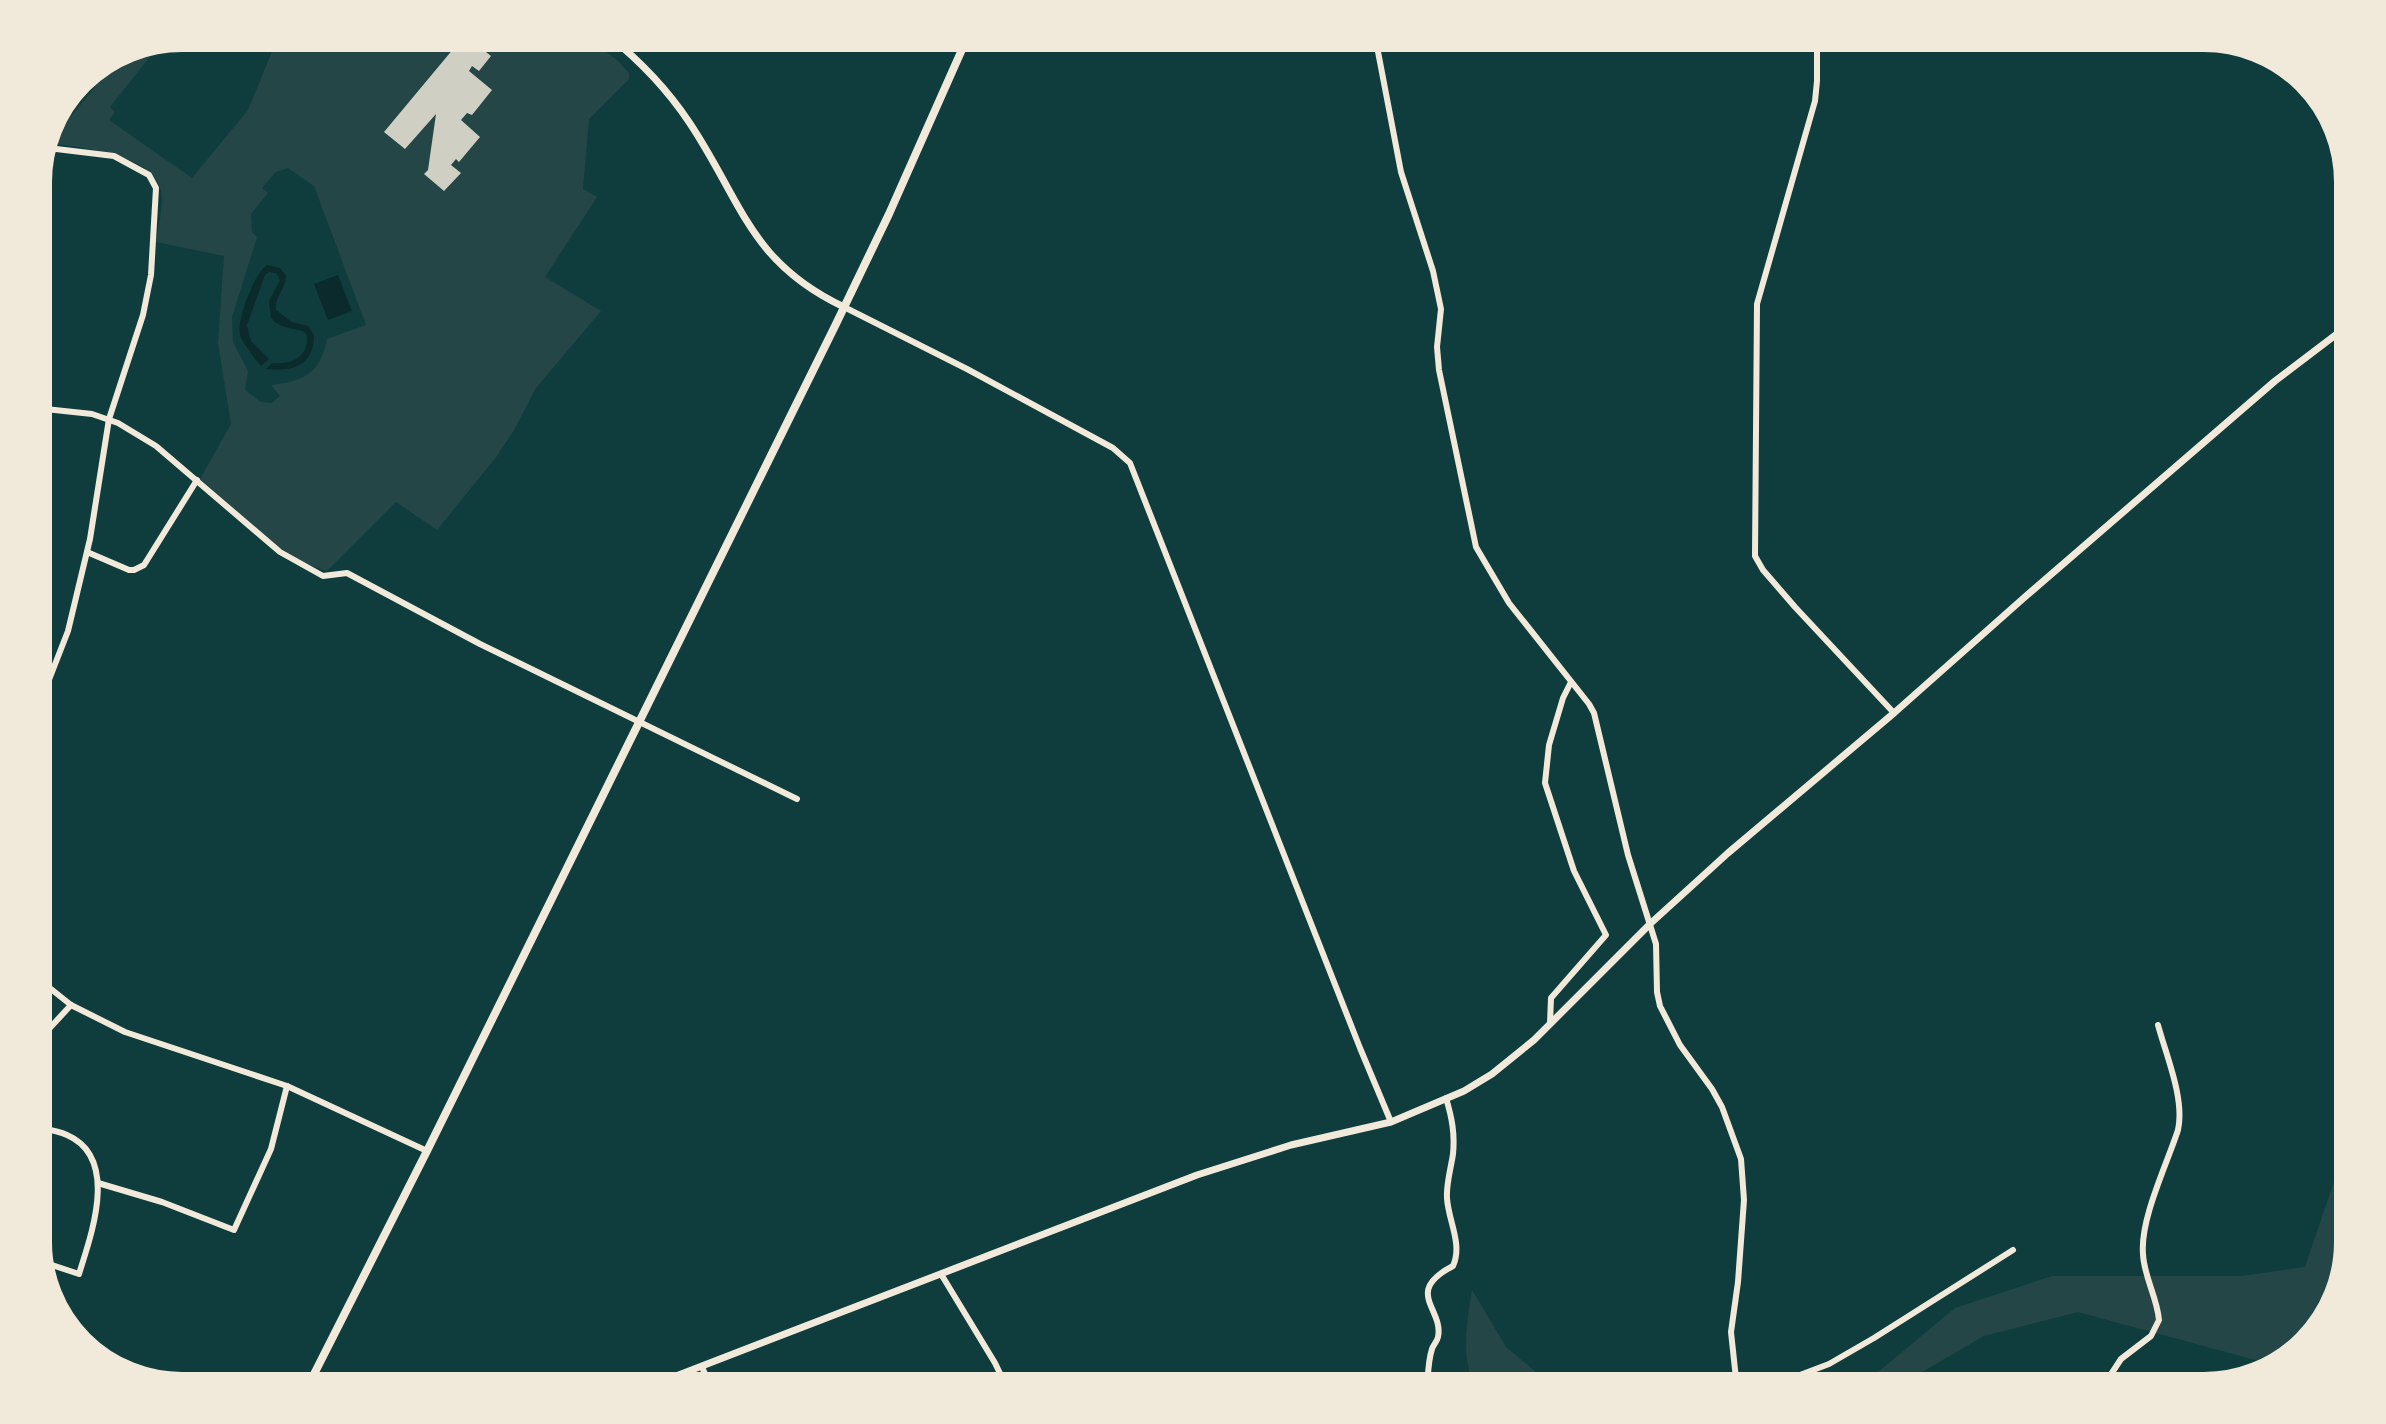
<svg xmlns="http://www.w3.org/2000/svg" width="2386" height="1424" viewBox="0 0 2386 1424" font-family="'PT Sans Narrow',sans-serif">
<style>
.green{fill:#244646;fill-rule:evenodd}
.water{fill:#0a2a2b}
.building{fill:#cfcfc3}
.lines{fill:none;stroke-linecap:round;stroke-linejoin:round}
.minor{stroke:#f1e9da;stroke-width:6}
.tertiary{stroke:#f1e9da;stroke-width:7}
.secondary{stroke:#f1e9da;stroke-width:8}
.rim{fill:none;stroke:#f1e9da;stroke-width:4}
</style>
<rect width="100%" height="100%" fill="#0f3d3e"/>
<g class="green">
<path d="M277 36H585L617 60 629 73V79L589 119 583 189 597 197 545 277 601 311 536 388 514 430 497 456 437 530 396 502 327 571 300 562 274 544 200 479 231 424 218 343 224 256 156 242C158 226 164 206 161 191 154 155 87 149 58 144L56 135 127 47 172 38 162 53 156 49 110 107 115 112 109 120 192 178 248 110 278 37ZM288 168 314 186 366 325 327 339C321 373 303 382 271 385L280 396 272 403 261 402 245 390 248 371 233 342 232 317 257 237 252 232 251 214 268 193 262 188 276 172Z"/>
<path d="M2350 1148V1242L2330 1315 2282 1363 2270 1364 2078 1312 1984 1336 1912 1378 1865 1383 1955 1308 2052 1276H2242L2305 1267 2339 1167Z"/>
<path d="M1472 1290 1506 1347 1536 1372 1602 1373 1629 1388H1476C1460 1359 1467 1322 1472 1290Z"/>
</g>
<g class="water">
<path d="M267 265 280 268 286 276C286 289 274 297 276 310L292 322 308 326 314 335C314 366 292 372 266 369L272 363C286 364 300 362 306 347 307 344 308 338 306 334 302 327 283 332 271 318L269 301 280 280 276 273 269 272 265 275 247 325 251 341 269 359 261 366C257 362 241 340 240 335 236 321 255 272 267 265Z"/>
<path d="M338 275 352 311 328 320 314 284Z"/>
</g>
<path class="building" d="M452 36H466L491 56 479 71 472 66 469 71 492 90 472 115 467 113 461 120 480 137 459 162 456 159 451 165 461 173 444 191 424 174 428 170 436 114 405 149 384 132 454 48 447 42Z"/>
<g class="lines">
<g class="minor">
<path d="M1375 36 1401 172 1433 271 1441 309 1437 347 1439 370 1476 547 1509 603 1589 704 1594 713 1628 855 1656 944 1657 992 1660 1006 1680 1045 1712 1089 1722 1107 1741 1159 1744 1200 1738 1282 1731 1332 1737 1388"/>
<path d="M1817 36V81L1815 101 1757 304 1755 556 1763 570 1795 607 1894 713"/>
<path d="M844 307 967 369 1113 448 1130 463 1360 1048 1391 1122"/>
<path d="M36 408 92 414 118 423 156 446 280 552 323 576 347 573 480 644 797 799"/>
<path d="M87 552 129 570H134L144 565 197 480"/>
<path d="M36 713 68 631 90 539 109 419 143 315 151 275 156 188 149 175 114 156 48 148"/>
<path d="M36 977 71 1005 125 1032 287 1086 427 1151"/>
<path d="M1550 1023 1551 998 1606 935 1574 871 1545 783 1549 745 1563 698 1571 682"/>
<path d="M36 1043 71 1005"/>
<path d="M36 1127C46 1129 58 1131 67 1135 120 1158 91 1235 79 1274L43 1262"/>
<path d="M98 1183 162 1202 234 1230 271 1149 287 1086"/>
<path d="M941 1274 995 1363 1007 1388"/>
<path d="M702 1367 711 1388"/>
<path d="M1737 1387 1800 1375 1829 1364 1874 1338 2013 1250"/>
<path d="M1427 1388C1428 1376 1428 1361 1432 1349 1433 1345 1437 1342 1438 1337 1444 1309 1403 1292 1453 1266 1463 1244 1448 1220 1447 1198 1446 1184 1451 1168 1453 1154 1455 1134 1452 1118 1446 1098"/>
<path d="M2102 1388 2121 1359 2151 1336 2159 1320C2157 1297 2144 1277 2143 1254 2140 1219 2167 1164 2178 1130 2185 1099 2166 1055 2158 1025"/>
</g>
<g class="tertiary">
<path d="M609 36C640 61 667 89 689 122 742 201 749 262 844 307"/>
<path d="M645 1388 1197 1175 1291 1145 1391 1122 1464 1091 1492 1074 1534 1040 1651 923 1728 853 1894 713 2026 596 2275 381 2350 324"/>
</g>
<path class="secondary" d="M307 1388 427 1151 836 324 889 214 968 36"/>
</g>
<path d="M0 0H2386V1424H0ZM182 50H2204A132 132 0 0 1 2336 182V1242A132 132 0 0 1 2204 1374H182A132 132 0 0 1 50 1242V182A132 132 0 0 1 182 50Z" fill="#f1e9da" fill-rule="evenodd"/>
<path class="rim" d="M182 50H2204A132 132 0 0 1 2336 182V1242A132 132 0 0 1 2204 1374H182A132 132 0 0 1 50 1242V182A132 132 0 0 1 182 50Z"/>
</svg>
